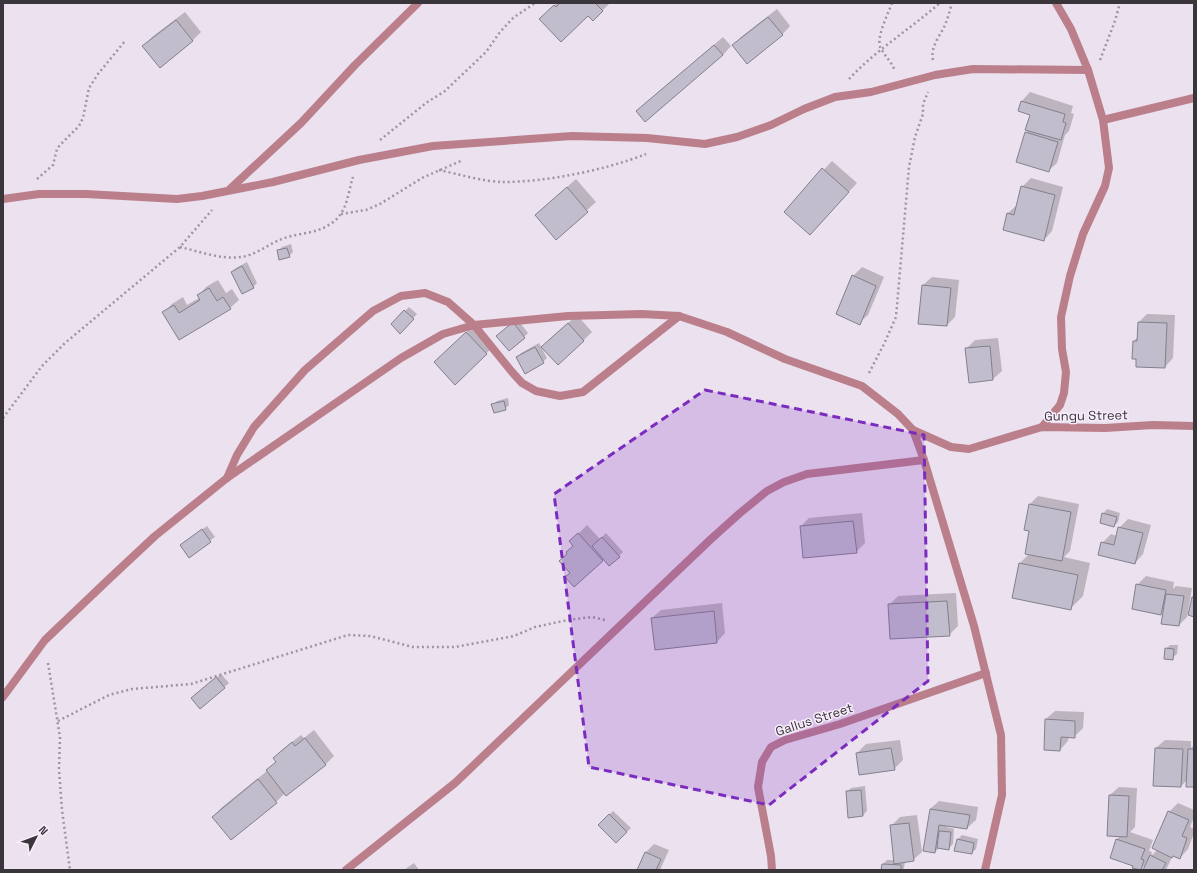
<svg xmlns="http://www.w3.org/2000/svg" width="1197" height="873" viewBox="0 0 1197 873" font-family="'Space Grotesk',sans-serif">
<style>
.shadow{fill:#0003}
.building{fill:#c1bdcd;stroke:#83808e}
.lines{fill:none;stroke-linecap:round;stroke-linejoin:round}
.path{stroke:#9d959f;stroke-width:2.5;stroke-dasharray:2 3;stroke-linecap:butt}
.street{stroke:#bb7f8b;stroke-width:8}
.marked{fill:#7b2cbf;fill-opacity:0.2;stroke:#7b2cbf;stroke-width:3;stroke-dasharray:8 5;stroke-linejoin:round}
.labels{text-anchor:middle;stroke-width:3;stroke-linejoin:round;paint-order:stroke}
.street-label{font-size:13px;fill:#39353a;stroke:#f9eefc}
</style>
<rect width="100%" height="100%" fill="#ebe1ef"/>
<g class="shadow">
<path d="M557 3H610L593 20 588 15 540 19Z"/>
<path d="M777 9 790 26 782 35 733 46 741 37Z"/>
<path d="M185 12 201 32 193 40 160 66 144 46 152 37Z"/>
<path d="M723 37 731 46 723 55 646 103Z"/>
<path d="M1030 92 1073 106 1071 113 1074 114 1069 131 1065 135 1057 163 1048 171 1026 133 1028 130 1031 114 1019 110 1022 101Z"/>
<path d="M832 161 857 183 810 234 785 212Z"/>
<path d="M1031 178 1063 187 1052 231 1044 240 1008 213 1017 205 1022 187Z"/>
<path d="M576 179 596 202 556 238 536 215Z"/>
<path d="M291 244 293 252 289 256 278 251 282 247Z"/>
<path d="M247 262 257 283 253 287 232 272 236 268Z"/>
<path d="M862 267 884 277 868 315 859 323 853 276Z"/>
<path d="M932 277 959 280 955 317 947 325 923 285Z"/>
<path d="M218 280 226 293 232 289 239 300 230 308 179 339 163 313 172 304 183 297 187 305 199 298 198 296 206 287Z"/>
<path d="M409 307 417 314 400 332 392 324Z"/>
<path d="M1147 314 1175 315 1173 358 1165 367 1137 358 1134 341 1138 337 1139 322Z"/>
<path d="M577 315 592 332 583 341 551 338Z"/>
<path d="M517 319 528 333 524 337 502 332Z"/>
<path d="M475 324 495 345 456 383 435 362Z"/>
<path d="M998 338 1002 371 993 379 969 382 966 349 975 340Z"/>
<path d="M539 343 547 358 543 362 517 357 521 353Z"/>
<path d="M508 398 509 405 505 409 493 405 497 401Z"/>
<path d="M1038 496 1079 504 1070 551 1064 557 1090 563 1083 596 1070 609 1020 563 1029 554 1030 504Z"/>
<path d="M1107 509 1120 513 1118 522 1114 526 1103 514Z"/>
<path d="M862 513 865 543 856 552 801 526 809 518Z"/>
<path d="M1128 519 1151 525 1143 554 1135 563 1102 543 1111 534 1117 536 1119 528Z"/>
<path d="M587 525 600 539 606 533 623 552 619 556 604 559 574 586 568 553 574 545 571 541Z"/>
<path d="M207 526 215 537 189 556 185 541Z"/>
<path d="M1146 576 1174 582 1173 589 1176 586 1192 588 1187 617 1179 625 1164 610 1161 614 1137 585Z"/>
<path d="M956 593 958 626 949 635 889 605 898 596Z"/>
<path d="M722 603 725 633 717 642 652 618 661 610Z"/>
<path d="M1170 645H1178L1177 654 1172 658 1166 649Z"/>
<path d="M221 674 229 683 201 707 197 694Z"/>
<path d="M1055 711 1084 712 1083 728 1074 737 1069 736 1068 741 1060 750 1046 719Z"/>
<path d="M314 730 334 756 326 764 286 795 285 793 276 802 231 839 213 817 221 808 267 771 277 761 274 758 283 749 301 735 304 738Z"/>
<path d="M900 740 903 760 894 769 857 753 866 744Z"/>
<path d="M1165 740 1191 741V748L1194 745V786L1187 780 1181 786 1156 748Z"/>
<path d="M865 786 867 811 863 815 849 817 847 792 851 788Z"/>
<path d="M1119 787 1137 788 1135 827 1130 832 1153 840 1149 851 1152 852 1151 856 1157 850 1153 848 1169 812 1178 803 1194 810V817L1190 827 1194 829V833L1188 849 1180 858 1173 855 1166 870H1144L1147 863 1141 869 1134 865 1117 839 1121 835 1110 795Z"/>
<path d="M939 801 978 807 976 820 967 828 946 825V827L954 829 953 844 949 848 940 847 935 852 930 809Z"/>
<path d="M613 811 631 828 616 842 599 825Z"/>
<path d="M917 815 922 852 913 860 905 861 904 868 902 870H882L883 864 887 860H895L891 826 900 817Z"/>
<path d="M962 835 978 839 976 849 972 853 958 839Z"/>
<path d="M654 844 669 850 660 870H638L646 852Z"/>
<path d="M414 863 419 870H404Z"/>
</g>
<g class="building">
<path d="M560 3H595L603 11 593 21 588 16 561 42 539 19 554 5 556 7Z"/>
<path d="M768 17 783 35 747 64 732 45Z"/>
<path d="M176 20 193 41 160 68 142 46Z"/>
<path d="M714 45 723 55 645 122 636 111Z"/>
<path d="M1021 101 1065 114 1063 122 1066 123 1061 140 1025 130 1030 115 1018 111Z"/>
<path d="M1025 132 1058 142 1049 172 1016 162Z"/>
<path d="M822 168 849 192 810 235 784 212Z"/>
<path d="M1021 186 1055 195 1044 241 1003 230 1007 213 1014 215Z"/>
<path d="M567 187 588 212 556 240 535 215Z"/>
<path d="M287 248 290 257 279 260 277 250Z"/>
<path d="M242 266 254 288 242 294 231 272Z"/>
<path d="M852 275 876 286 860 325 836 314Z"/>
<path d="M922 285 951 288 947 326 918 324Z"/>
<path d="M209 288 217 301 223 297 231 309 179 340 162 312 174 305 179 313 200 300 197 295Z"/>
<path d="M404 310 414 319 400 334 391 324Z"/>
<path d="M513 322 525 338 509 351 496 336Z"/>
<path d="M1138 322 1167 323 1165 368 1136 367V359H1132L1133 341H1137Z"/>
<path d="M568 323 584 341 558 365 541 347Z"/>
<path d="M466 332 487 354 455 385 434 362Z"/>
<path d="M990 346 993 380 969 383 965 348Z"/>
<path d="M535 347 544 363 525 374 516 357Z"/>
<path d="M504 401 506 410 494 413 491 404Z"/>
<path d="M1029 504 1071 512 1062 561 1025 554 1029 531 1024 530Z"/>
<path d="M1102 513 1117 517 1114 527 1100 523Z"/>
<path d="M853 521 857 553 803 558 800 526Z"/>
<path d="M1118 527 1143 533 1135 564 1098 555 1101 542 1114 545Z"/>
<path d="M202 529 211 542 189 558 180 545Z"/>
<path d="M578 533 603 561 574 587 565 577 570 573 559 561 567 554 566 552 573 546 569 541Z"/>
<path d="M602 537 620 557 609 566 592 546Z"/>
<path d="M1019 563 1078 575 1071 610 1012 598Z"/>
<path d="M1136 584 1166 590 1161 615 1132 609Z"/>
<path d="M1166 594 1184 596 1179 626 1161 624Z"/>
<path d="M1192 597H1194V617L1188 615Z"/>
<path d="M947 601 950 636 890 639 888 604Z"/>
<path d="M714 611 717 643 655 650 651 618Z"/>
<path d="M1165 648 1174 649 1173 660 1164 659Z"/>
<path d="M216 677 225 688 200 709 191 698Z"/>
<path d="M1045 719 1075 721V738L1061 737 1060 751 1044 750Z"/>
<path d="M305 738 326 765 286 796 266 770 276 762 273 758 292 742 295 746Z"/>
<path d="M891 748 895 770 859 775 856 753Z"/>
<path d="M1155 748 1183 749 1181 787 1153 786Z"/>
<path d="M1188 749H1194V787H1186Z"/>
<path d="M258 779 277 803 231 840 212 817Z"/>
<path d="M861 790 863 816 848 818 846 791Z"/>
<path d="M1109 795 1129 796 1127 837 1107 836Z"/>
<path d="M930 809 970 815 967 829 939 825 935 853 923 851Z"/>
<path d="M1168 811 1189 820 1182 836 1187 838 1180 859 1173 856 1172 858 1152 848Z"/>
<path d="M609 814 627 832 616 843 598 825Z"/>
<path d="M909 823 914 861 894 864 890 825Z"/>
<path d="M939 831 951 832 949 850 937 848Z"/>
<path d="M957 839 974 843 972 854 954 851Z"/>
<path d="M1116 839 1145 849 1141 859 1144 860 1141 870 1132 868 1133 866 1110 858Z"/>
<path d="M645 852 661 859 656 870H637Z"/>
<path d="M1150 855 1166 863 1162 870H1143Z"/>
<path d="M882 864 901 865V870H881Z"/>
</g>
<g class="lines">
<g class="path">
<path d="M892 3C888 14 875 39 881 49 886 57 892 63 895 71"/>
<path d="M933 60C930 47 940 36 945 25 948 18 950 10 952 3"/>
<path d="M1100 60 1115 21 1120 3"/>
<path d="M849 79C876 50 910 29 940 3"/>
<path d="M380 140 426 103 445 91 486 52 500 32 513 18 535 3"/>
<path d="M439 170C458 174 485 182 503 182 546 182 606 170 646 154"/>
<path d="M37 179 53 165 57 149 60 145 79 126 83 118 89 88 98 74 125 41"/>
<path d="M341 214 366 210 380 204 422 178 463 160"/>
<path d="M180 247C198 251 222 260 240 257 255 256 268 244 282 239 294 234 308 234 321 229 328 226 336 221 340 215 348 204 349 189 353 177"/>
<path d="M869 373 884 344 896 317 909 167 915 137 923 114V104L928 92"/>
<path d="M3 418 42 366 65 343 180 247 212 210"/>
<path d="M48 663 60 737 59 769 62 810 70 870"/>
<path d="M58 721 109 695 132 689 191 684 348 635 370 636 413 647H455L514 636 535 627 568 620 592 617 605 620"/>
</g>
<g class="street">
<path d="M1103 120 1194 98"/>
<path d="M230 189 301 123 355 65 418 3"/>
<path d="M3 199 39 194H86L177 199 202 196 273 182 359 160 433 146 572 136 647 138 705 144 737 137 771 125 804 109 835 97 871 92 935 75 973 69 1088 70"/>
<path d="M1042 427 1060 405 1064 393 1066 372 1062 349 1061 317 1070 276 1083 234 1105 186 1109 168 1103 120 1088 70 1071 29 1056 3"/>
<path d="M913 430 951 447 969 449 1042 427 1105 428 1153 425 1194 426"/>
<path d="M227 478 237 455 254 427 305 370 373 311 401 296 425 293 448 302 474 325 512 372 522 383 536 391 560 396 583 392 679 316"/>
<path d="M3 697 45 640 109 579 155 536 227 478 401 358 443 334 474 325 568 316 642 314 679 316 727 332 785 359 862 386 898 414 913 430 924 460 974 626 1001 735 1002 795 985 870"/>
<path d="M346 870 455 783 711 539 740 513 767 491 784 482 807 474 924 460"/>
<path d="M772 870 771 856 758 787 762 762 771 747 785 740 840 724 986 673"/>
</g>
</g>
<path class="marked" d="M705 390 924 435 928 681 769 805 589 767 554 494Z"/>
<g class="labels">
<g class="street-label">
<text transform="translate(1086 415) rotate(-1)" y="5">Gungu Street</text>
<text transform="translate(814 719) rotate(-18)" y="5">Gallus Street</text>
</g>
</g>
<rect width="1197" height="873" fill="none" stroke="#39353a" stroke-width="8"/>
<g transform="translate(36 837) rotate(48)" stroke="#f9eefc" stroke-width="3" paint-order="stroke">
<path d="M0-3L7 15L0 10L-7 15Z" fill="#39353a"/>
<text y="-6" font-size="11" font-weight="bold" text-anchor="middle" fill="#39353a">N</text>
</g>
</svg>
